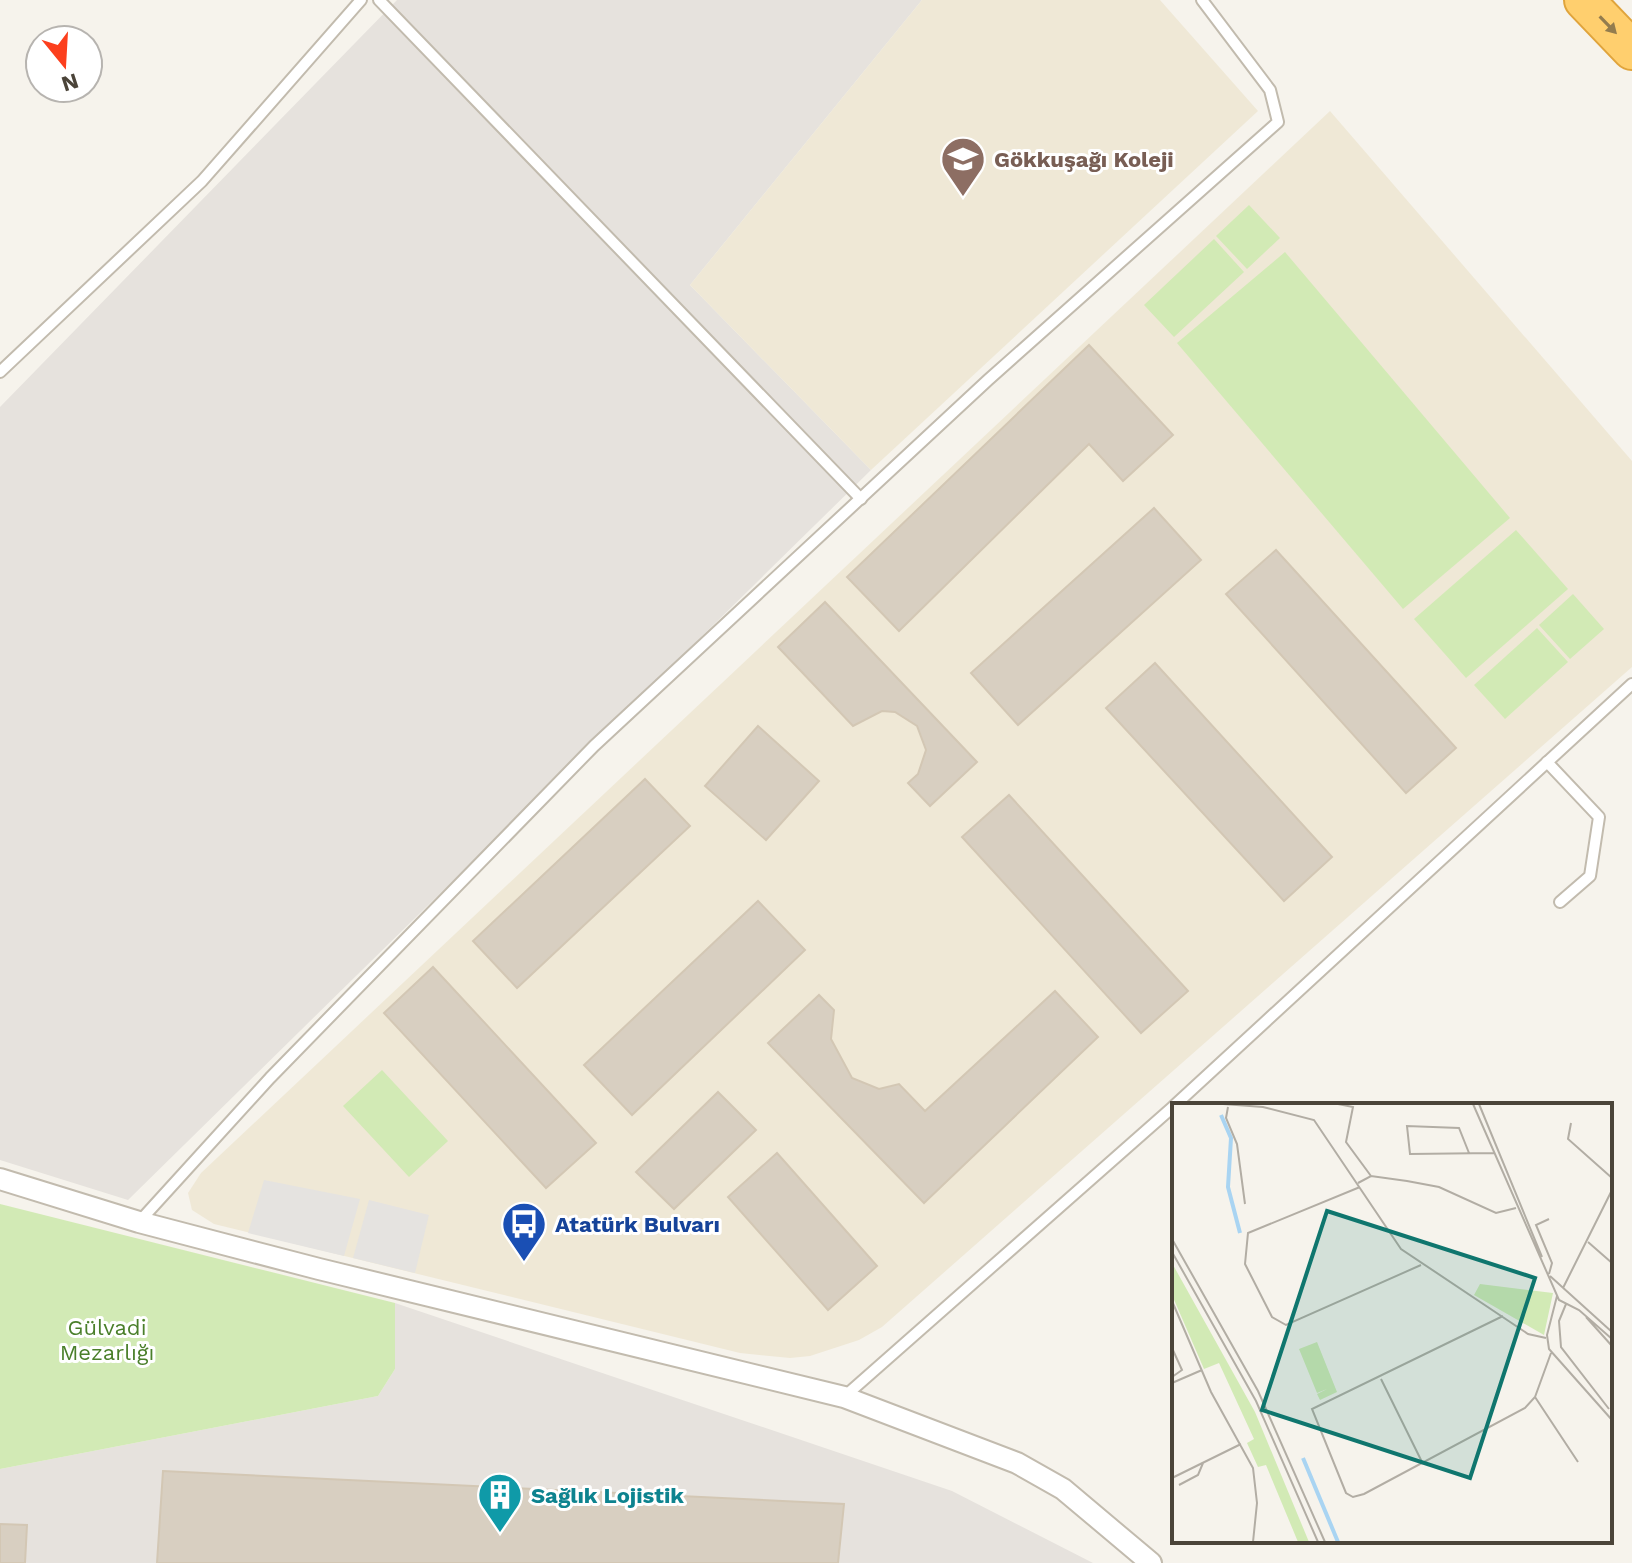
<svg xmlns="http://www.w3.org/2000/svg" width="1632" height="1563" viewBox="0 0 1632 1563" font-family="'Work Sans',sans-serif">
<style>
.industrial{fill:#e6e2dd}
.education{fill:#efe8d6}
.green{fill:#d2eab5}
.parking{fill:#e5e3e0}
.building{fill:#d8cfc1;stroke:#d3c7b4;stroke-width:2}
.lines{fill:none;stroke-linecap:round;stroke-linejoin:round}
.lane-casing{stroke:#c2bbae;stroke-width:14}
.street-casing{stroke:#c2bbae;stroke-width:24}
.highway-casing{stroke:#e0a43c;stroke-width:42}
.lane{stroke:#fff;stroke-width:10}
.street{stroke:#fff;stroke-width:20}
.highway{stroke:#ffcf6e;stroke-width:38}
.oneway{fill:#937c4e}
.labels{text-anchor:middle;stroke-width:6;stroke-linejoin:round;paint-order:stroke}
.education-label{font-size:22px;font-weight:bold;fill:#785e54;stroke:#fff;text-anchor:start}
.transit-label{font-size:22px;font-weight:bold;fill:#164399;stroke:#fff;text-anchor:start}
.park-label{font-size:22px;fill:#4a7f2a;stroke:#fff}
.culture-label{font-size:22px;font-weight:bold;fill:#0d838f;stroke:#fff;text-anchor:start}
.inset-river{fill:none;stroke:#a9d4f2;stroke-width:4}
.inset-road{fill:none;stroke:#b2ada4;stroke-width:2}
.view{fill:#0f766e;fill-opacity:0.15;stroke:#0f766e;stroke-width:4}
.inset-edge{fill:none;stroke:#4b4439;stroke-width:4}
</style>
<rect width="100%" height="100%" fill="#f6f3ec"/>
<g class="industrial">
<path d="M397 0H922L690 285 871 470 128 1200 0 1160V407Z"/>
<path d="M395 1303 952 1491 1093 1563H0V1469L378 1396 395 1369Z"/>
</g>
<g class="education">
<path d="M922 0H1160L1258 111 871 470 690 285Z"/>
<path d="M1330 111 1632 461V667L882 1327 859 1340 810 1356 790 1358 740 1353 214 1224 192 1210 188 1193 201 1173Z"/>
</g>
<g class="green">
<path d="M1249 205 1280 238 1247 269 1216 236Z"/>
<path d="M1214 239 1244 272 1174 337 1144 305Z"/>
<path d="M1285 252 1510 518 1403 609 1177 343Z"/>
<path d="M1516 530 1568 589 1466 678 1414 619Z"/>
<path d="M1573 594 1604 629 1570 659 1539 625Z"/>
<path d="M1537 628 1568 662 1505 719 1474 685Z"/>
<path d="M382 1070 448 1141 409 1177 343 1106Z"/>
<path d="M0 1204 395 1303V1369L378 1396 0 1469Z"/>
</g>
<g class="parking">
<path d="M264 1180 360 1199 344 1256 248 1233Z"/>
<path d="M369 1200 429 1215 415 1273 353 1258Z"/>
</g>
<g class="building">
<path d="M1089 345 1173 435 1123 481 1089 444 899 631 847 577Z"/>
<path d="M1154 508 1201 560 1018 725 971 673Z"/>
<path d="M1276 550 1456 748 1406 793 1226 594Z"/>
<path d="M825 602 977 762 930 806 908 783 918 774 926 750 917 726 895 712 882 711 853 726 778 647Z"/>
<path d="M1155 663 1332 857 1284 901 1106 708Z"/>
<path d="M758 726 819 781 766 840 705 786Z"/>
<path d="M645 779 690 826 517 988 473 941Z"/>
<path d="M1009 795 1188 991 1141 1033 962 837Z"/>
<path d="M758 901 805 950 632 1115 584 1065Z"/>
<path d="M433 967 596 1143 546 1188 384 1013Z"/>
<path d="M1055 991 1098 1037 924 1203 768 1043 819 995 834 1010 831 1039 852 1078 879 1089 899 1084 925 1111Z"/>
<path d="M718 1092 756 1130 674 1209 636 1172Z"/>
<path d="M777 1153 877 1266 828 1310 728 1197Z"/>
<path d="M163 1471 844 1504 838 1563H157Z"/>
<path d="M0 1524 27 1525 25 1563H0Z"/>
</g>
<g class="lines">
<g class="lane-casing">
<g id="lane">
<path d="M379 0 861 499"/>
<path d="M0 372 202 181 361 0"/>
<path d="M1547 762 1599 817 1590 876 1560 902"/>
<path d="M1175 1105 1632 684"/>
<path d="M139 1222 270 1078 594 746 988 380 1278 122 1270 90 1202 0"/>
<path d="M844 1397 1174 1106"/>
</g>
</g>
<g class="street-casing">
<path id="street" d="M0 1179 139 1222 319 1269 844 1397 1017 1463 1063 1489 1151 1563"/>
</g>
<g class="highway-casing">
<path id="highway" d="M1584 0 1632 50"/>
</g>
<use href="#lane" class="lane"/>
<use href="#street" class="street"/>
<use href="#highway" class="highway"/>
</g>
<defs><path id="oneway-solid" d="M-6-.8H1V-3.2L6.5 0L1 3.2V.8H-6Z" transform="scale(2)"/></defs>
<use class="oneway" href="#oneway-solid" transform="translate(1608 25) rotate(46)"/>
<defs>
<g id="school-pin" transform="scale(2.3)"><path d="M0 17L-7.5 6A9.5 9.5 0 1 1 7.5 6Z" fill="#8d6e63" stroke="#fff"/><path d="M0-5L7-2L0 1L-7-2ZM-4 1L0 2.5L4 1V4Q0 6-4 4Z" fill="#fff"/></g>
<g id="bus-pin" transform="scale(2.3)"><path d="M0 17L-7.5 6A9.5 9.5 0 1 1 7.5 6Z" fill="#1a4fb4" stroke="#fff"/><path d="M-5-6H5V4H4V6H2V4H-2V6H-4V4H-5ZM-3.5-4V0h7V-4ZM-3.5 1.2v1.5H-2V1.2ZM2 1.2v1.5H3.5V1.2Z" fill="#fff"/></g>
<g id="building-pin" transform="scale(2.3)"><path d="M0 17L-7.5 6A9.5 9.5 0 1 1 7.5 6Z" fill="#0f9aa8" stroke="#fff"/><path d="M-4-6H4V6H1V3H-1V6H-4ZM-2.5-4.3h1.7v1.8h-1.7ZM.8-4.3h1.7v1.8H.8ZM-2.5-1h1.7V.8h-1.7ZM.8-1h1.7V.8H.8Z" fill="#fff"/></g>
</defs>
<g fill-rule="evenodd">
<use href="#school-pin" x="963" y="159"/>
<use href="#bus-pin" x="524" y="1224"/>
<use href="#building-pin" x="500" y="1495"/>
</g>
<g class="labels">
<g class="education-label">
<text x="994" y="167">Gökkuşağı Koleji</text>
</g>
<g class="transit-label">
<text x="555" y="1232">Atatürk Bulvarı</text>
</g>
<g class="park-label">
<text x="107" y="1335">Gülvadi<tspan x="107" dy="25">Mezarlığı</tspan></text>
</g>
<g class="culture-label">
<text x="531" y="1503">Sağlık Lojistik</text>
</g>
</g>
<g transform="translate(1172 1103)">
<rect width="440" height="440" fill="#f6f3ec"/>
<path d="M0 160 83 309 137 439H126L94 362 86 364 75 340 82 336 47 260 32 266 0 192ZM308 181 381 190 372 232 302 192ZM145 239 165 289 148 297 145 291 155 286 145 290 127 246Z" fill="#d2eab5"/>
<path class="inset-river" d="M49 12 59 35 56 84 68 130M131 355 166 439"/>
<path class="inset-road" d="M51 1 91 4 142 17 229 146 356 231 374 235M166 1 181 4 174 39 199 73M301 1 387 197 407 207 440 236M307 1 370 154M56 4 54 15 65 41 73 101M399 20 396 36 440 75M297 50 287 25 235 23 238 51 322 50M186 80 199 73 235 78 267 84 324 110 344 105M188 84 76 130 73 161 100 214 114 222 249 162M377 116 364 122 380 160 377 171M0 136 86 288 153 439M416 139 440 160M0 149 84 298 146 439M378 173 440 229M391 185 440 87M385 193 375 232 377 246 440 317M0 198 39 289 81 365 85 400 81 439M394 201 387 218 389 244 437 306M331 213 140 306 174 390 181 394 192 391 353 305 363 294 379 250M414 214 440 243M0 245 10 267 0 274M209 276 251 361M0 280 30 267M363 294 406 359M0 375 69 341M7 382 26 372 31 360"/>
<path class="view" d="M155 108 363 175 298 375 90 307Z"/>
<rect width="440" height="440" class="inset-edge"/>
</g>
<g transform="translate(64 64) rotate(162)"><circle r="38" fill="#ffffff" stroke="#b7b4b0" stroke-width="2"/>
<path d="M0-6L14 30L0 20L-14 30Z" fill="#fc3f1d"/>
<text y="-12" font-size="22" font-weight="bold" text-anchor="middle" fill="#4b4439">N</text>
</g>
</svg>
